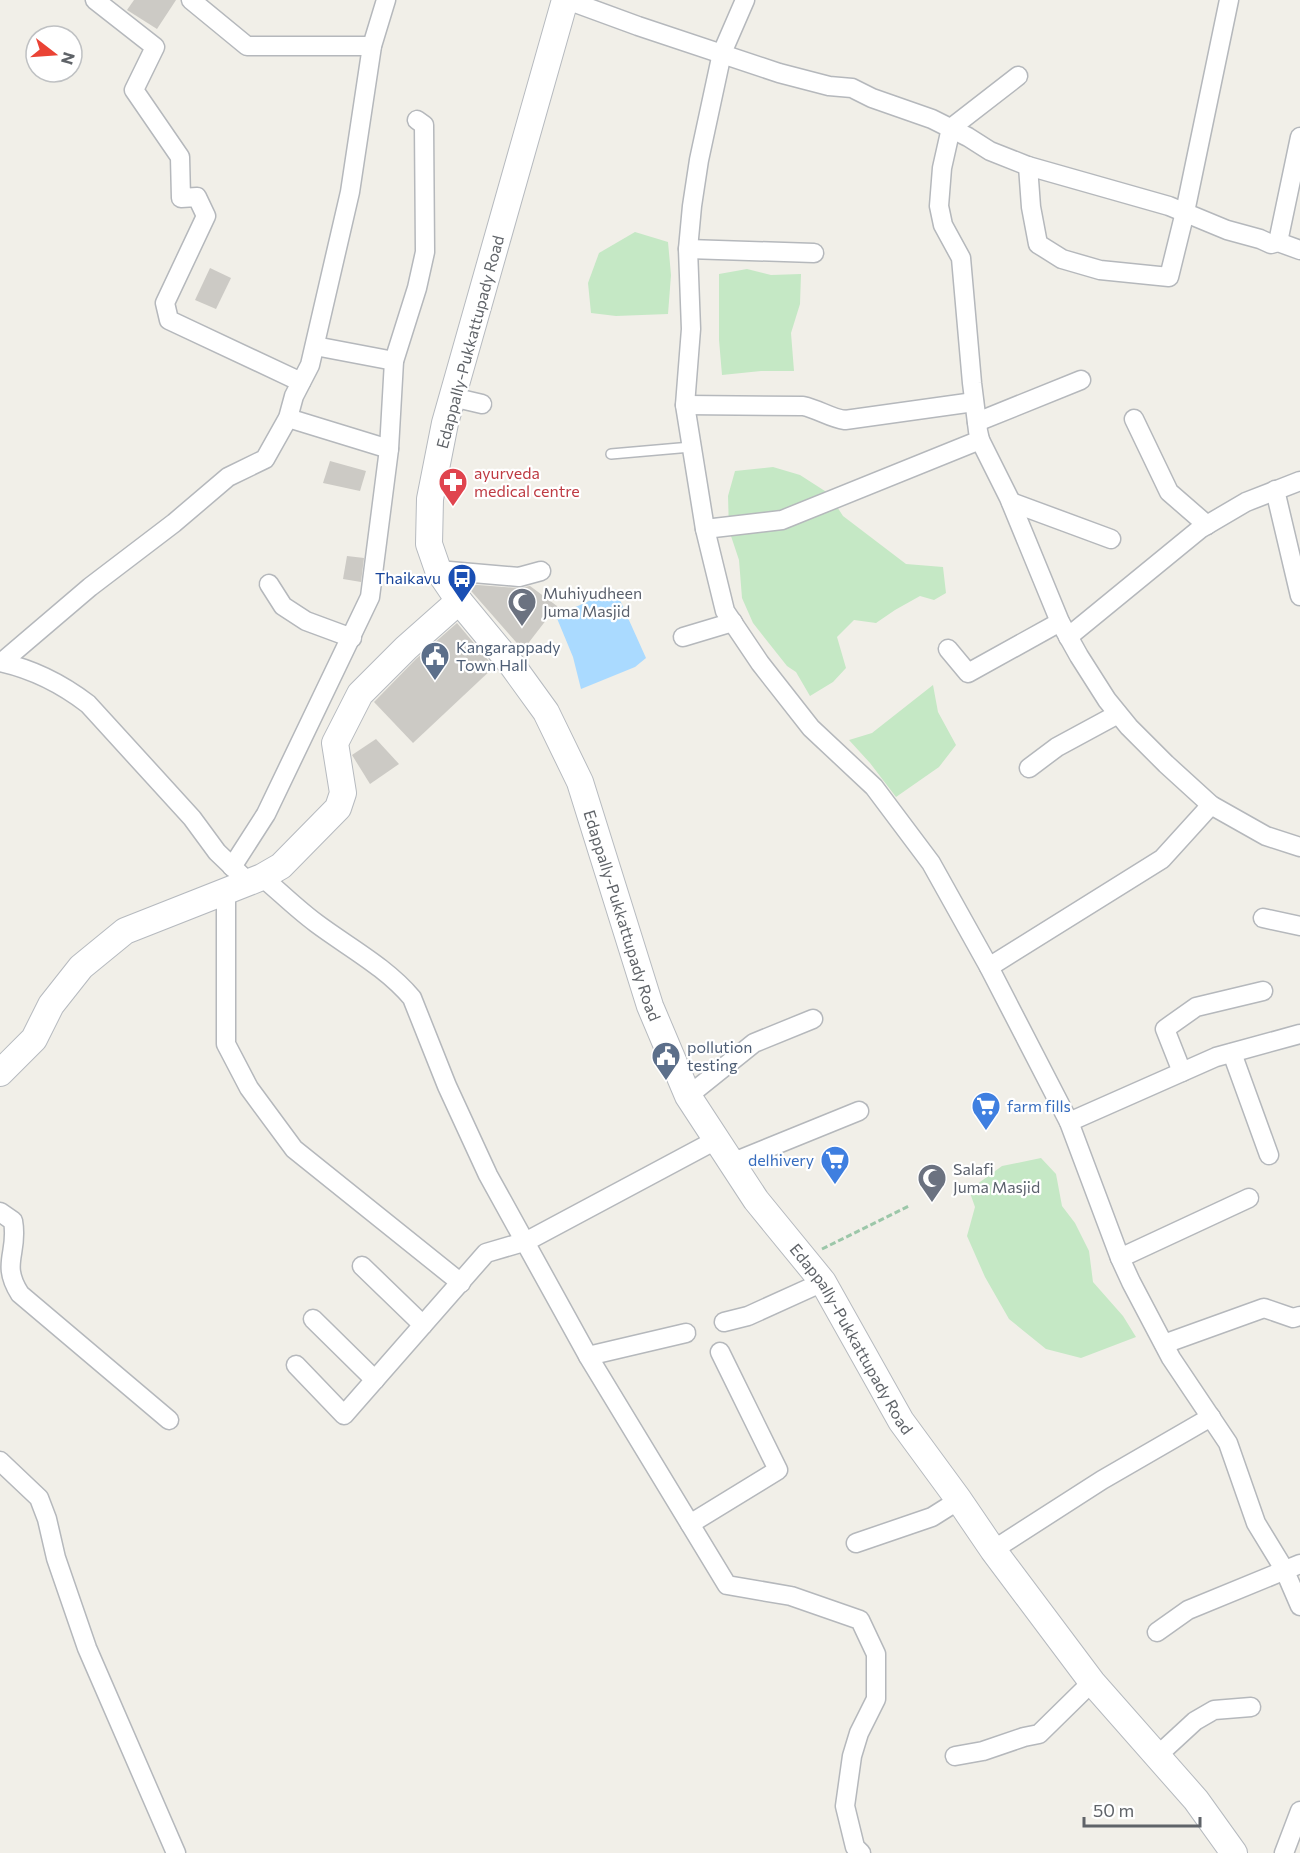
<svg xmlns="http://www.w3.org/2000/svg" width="1300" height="1853" viewBox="0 0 1300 1853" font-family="Commissioner,sans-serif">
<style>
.green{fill:#c5e8c5}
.water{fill:#aadaff}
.building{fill:#cccac5}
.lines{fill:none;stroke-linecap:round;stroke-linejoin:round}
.lane-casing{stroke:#b5b8bc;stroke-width:12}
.street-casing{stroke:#b5b8bc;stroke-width:21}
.secondary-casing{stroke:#b6babf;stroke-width:28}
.path{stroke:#9cc7a9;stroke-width:3;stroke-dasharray:6 3;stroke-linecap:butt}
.lane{stroke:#fff;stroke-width:9}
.street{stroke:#fff;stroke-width:18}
.secondary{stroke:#fff;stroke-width:26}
.labels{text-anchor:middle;stroke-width:4.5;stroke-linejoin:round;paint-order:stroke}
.street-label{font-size:16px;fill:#5f6368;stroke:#fff}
.health-label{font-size:16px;fill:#be3a42;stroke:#fff;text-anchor:start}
.transit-label{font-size:16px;fill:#164399;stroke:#fff;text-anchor:end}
.worship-label{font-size:16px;fill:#5b616d;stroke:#fff;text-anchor:start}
.service-label{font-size:16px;fill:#4e5e75;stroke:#fff;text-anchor:start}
.shop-label{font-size:16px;fill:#366cbe;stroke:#fff;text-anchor:start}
</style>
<rect width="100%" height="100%" fill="#f1efe8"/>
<g class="green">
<path d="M635 232 668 242 671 275 668 314 616 316 591 313 588 283 599 253Z"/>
<path d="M747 269 771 275 801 274 800 304 791 333 794 371H761L722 375 719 340V274Z"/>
<path d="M773 467 800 475 828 493 843 516 906 564 943 567 946 593 934 600 920 596 895 610 876 623 854 620 837 637 846 668 833 682 810 696 796 672 787 666 753 623 742 598 739 560 729 530 728 496 735 471Z"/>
<path d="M933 685 938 712 956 745 939 767 896 797 870 763 849 740 872 733Z"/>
<path d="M1041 1158 1056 1174 1062 1206 1075 1223 1089 1251 1093 1282 1123 1316 1136 1337 1081 1358 1046 1349 1009 1319 985 1277 967 1236 975 1207 969 1190 1002 1166Z"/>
</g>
<path class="water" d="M615 589 646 658 635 667 581 689 573 657 556 616Z"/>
<g class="building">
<path d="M134 0H176L157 29 127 10Z"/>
<path d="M210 268 231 278 216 309 195 300Z"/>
<path d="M330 461 366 471 360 491 323 483Z"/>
<path d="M347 556 364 558 361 582 343 579Z"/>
<path d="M465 584 518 588 530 586 557 606 523 650Z"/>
<path d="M457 623 494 667 413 743 374 702 416 659Z"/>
<path d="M376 739 399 764 370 784 352 755Z"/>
</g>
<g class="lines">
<g class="lane-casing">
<path id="lane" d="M611 454 691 447"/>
</g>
<g class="street-casing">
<g id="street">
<path d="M95 0 155 47 134 90 180 157 181 198 197 197 206 216 165 303 169 320 301 382"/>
<path d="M191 0 247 46H372"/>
<path d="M567 0 638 26 779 73 829 86 852 88 872 98 932 119 968 137 990 151 1028 166 1169 206 1227 230 1260 239 1271 244 1278 242 1300 250"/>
<path d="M745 0 722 53 699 160 692 206 688 249 691 329 685 405 705 529 725 611 760 663 811 728 874 787 931 863 989 967 1069 1122 1120 1258 1131 1282 1171 1358 1228 1443 1256 1523 1284 1569 1300 1606"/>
<path d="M1018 76 951 128 942 168 939 206 943 225 961 258 972 383 978 431 980 440 1009 498 1060 622 1079 656 1107 700 1129 727 1166 764 1211 805 1266 836 1300 847"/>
<path d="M1028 166 1031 207 1038 244 1062 259 1100 270 1169 277 1185 212 1229 0"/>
<path d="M1278 242 1300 137"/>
<path d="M688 249 814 253"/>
<path d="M315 346 394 361"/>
<path d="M452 397 482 404"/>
<path d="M685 405 803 406C818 409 830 418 845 420L974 402"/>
<path d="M288 418 389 449"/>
<path d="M1134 419 1169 492 1207 525"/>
<path d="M977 422 1081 380"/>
<path d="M1275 490 1300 596"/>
<path d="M1011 502 1111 539"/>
<path d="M705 529 782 520 980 440"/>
<path d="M438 570 519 577 541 571"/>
<path d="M269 584 283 606 306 621 352 638"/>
<path d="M683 637 733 622"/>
<path d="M1068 637 1200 529 1246 502 1300 481"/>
<path d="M948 649 968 673 1060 622"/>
<path d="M0 662C32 669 62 684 88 704L192 818 217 852 241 875"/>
<path d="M2 662 90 587 174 523 228 477 265 459 288 418 294 396 310 365 350 192 372 46 386 0"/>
<path d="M1029 768 1057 747 1118 714"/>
<path d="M232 867 266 814 370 597 389 449 394 361 417 288 425 252 424 125 417 120"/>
<path d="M262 877C280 892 297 909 316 923 348 947 386 967 412 998L447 1086 488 1175 588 1356 727 1585 791 1596 860 1620 876 1654V1699L859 1733 852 1756 845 1806 855 1847 861 1853"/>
<path d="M226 891V1044L249 1088 294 1149 461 1283"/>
<path d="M1263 918 1300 926"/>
<path d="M989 967 1162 859 1211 805"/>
<path d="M1232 1053 1269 1155"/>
<path d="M1182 1072 1165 1029 1196 1007 1263 991"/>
<path d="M688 1096 754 1043 813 1019"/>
<path d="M1069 1122 1216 1057 1300 1034"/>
<path d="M731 1163 859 1111"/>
<path d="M0 1212 13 1221C19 1253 0 1263 20 1294L169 1420"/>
<path d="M1120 1258 1249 1198"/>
<path d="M362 1266 423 1325"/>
<path d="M313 1319 375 1380"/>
<path d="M724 1322 748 1316 823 1282"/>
<path d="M1164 1344 1264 1308 1293 1318 1300 1316"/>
<path d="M588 1356 686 1333"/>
<path d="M296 1365 344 1415 486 1253 527 1241 716 1140"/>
<path d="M0 1461 39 1498 47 1519 56 1558 87 1648 176 1853"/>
<path d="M690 1524 778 1470 720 1352"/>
<path d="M856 1543 932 1517 959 1500"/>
<path d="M993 1550 1102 1480 1211 1417"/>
<path d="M1157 1632 1188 1610 1300 1564"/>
<path d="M955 1756 983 1751 1024 1737 1039 1734 1092 1682"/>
<path d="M1157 1756 1195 1721 1214 1710 1251 1707"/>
<path d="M1284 1853 1300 1811"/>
</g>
</g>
<g class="secondary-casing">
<g id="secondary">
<path id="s1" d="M565 0 445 423 430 499 429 544 438 570 459 601 512 665 546 712 580 782 650 1006 688 1096 756 1200 823 1282 901 1421 959 1500 993 1550 1092 1682 1196 1800 1234 1853"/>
<path d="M0 1073 34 1039 51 1005 81 967 125 931 262 877 281 866 338 808 343 793 335 743 360 694 406 648 459 601"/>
</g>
</g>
<path class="path" d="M822 1249 909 1206"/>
<use href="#lane" class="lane"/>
<use href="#street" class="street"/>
<use href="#secondary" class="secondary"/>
</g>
<defs>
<g id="pharmacy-pin" transform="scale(1.5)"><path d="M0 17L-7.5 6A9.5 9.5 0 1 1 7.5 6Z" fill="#e0444e" stroke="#fff"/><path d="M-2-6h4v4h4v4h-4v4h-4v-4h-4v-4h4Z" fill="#fff"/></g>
<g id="bus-pin" transform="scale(1.5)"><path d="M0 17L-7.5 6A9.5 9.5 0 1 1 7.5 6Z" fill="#1a4fb4" stroke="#fff"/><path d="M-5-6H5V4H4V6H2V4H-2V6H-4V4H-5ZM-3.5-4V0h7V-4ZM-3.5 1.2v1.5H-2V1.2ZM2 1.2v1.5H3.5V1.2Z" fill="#fff"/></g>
<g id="mosque-pin" transform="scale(1.5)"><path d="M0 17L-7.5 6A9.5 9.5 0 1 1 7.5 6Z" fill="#6b7280" stroke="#fff"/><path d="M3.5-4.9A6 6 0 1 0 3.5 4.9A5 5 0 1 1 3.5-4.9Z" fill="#fff"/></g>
<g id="civic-pin" transform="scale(1.5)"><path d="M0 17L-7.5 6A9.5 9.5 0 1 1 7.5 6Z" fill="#5c6f8a" stroke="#fff"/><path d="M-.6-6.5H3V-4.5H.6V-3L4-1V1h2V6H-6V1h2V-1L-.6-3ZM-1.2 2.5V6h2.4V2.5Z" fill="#fff"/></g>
<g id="supermarket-pin" transform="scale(1.5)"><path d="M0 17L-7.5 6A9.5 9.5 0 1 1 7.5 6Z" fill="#3f7fe0" stroke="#fff"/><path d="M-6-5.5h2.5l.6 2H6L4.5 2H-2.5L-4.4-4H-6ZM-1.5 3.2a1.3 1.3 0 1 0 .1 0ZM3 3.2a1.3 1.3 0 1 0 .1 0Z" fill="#fff"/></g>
</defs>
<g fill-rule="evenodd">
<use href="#pharmacy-pin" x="453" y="482"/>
<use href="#bus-pin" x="462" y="578"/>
<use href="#mosque-pin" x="522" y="602"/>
<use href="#civic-pin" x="435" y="656"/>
<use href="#civic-pin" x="666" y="1056"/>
<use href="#supermarket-pin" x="986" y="1106"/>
<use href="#supermarket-pin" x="835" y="1160"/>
<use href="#mosque-pin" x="932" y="1178"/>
</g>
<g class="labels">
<g class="street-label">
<text transform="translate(470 342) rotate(-75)" y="6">Edappally-Pukkattupady Road</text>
<text dy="6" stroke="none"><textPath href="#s1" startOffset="986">Edappally-Pukkattupady Road</textPath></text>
<text dy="6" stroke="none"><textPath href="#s1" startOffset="1472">Edappally-Pukkattupady Road</textPath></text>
</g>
<g class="health-label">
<text x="474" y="479">ayurveda<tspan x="474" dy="18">medical centre</tspan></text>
</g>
<g class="transit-label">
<text x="441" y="584">Thaikavu</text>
</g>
<g class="worship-label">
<text x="543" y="599">Muhiyudheen<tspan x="543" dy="18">Juma Masjid</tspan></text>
<text x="953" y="1175">Salafi<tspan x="953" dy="18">Juma Masjid</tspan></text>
</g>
<g class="service-label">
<text x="456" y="653">Kangarappady<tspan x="456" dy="18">Town Hall</tspan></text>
<text x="687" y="1053">pollution<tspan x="687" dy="18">testing</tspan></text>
</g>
<g class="shop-label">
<text x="1007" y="1112">farm fills</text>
<text x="814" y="1166" text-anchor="end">delhivery</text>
</g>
</g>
<g transform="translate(54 54) rotate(107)"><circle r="28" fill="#ffffff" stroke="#bfc1c3" stroke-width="1.5"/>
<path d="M0-4.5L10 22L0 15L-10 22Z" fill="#ea4335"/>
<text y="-9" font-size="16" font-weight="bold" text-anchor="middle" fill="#5f6368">N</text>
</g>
<path d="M1084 1817v9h116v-9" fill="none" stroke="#5f6368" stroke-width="3"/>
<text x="1093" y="1817" font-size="18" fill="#5f6368" stroke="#ffffff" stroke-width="4.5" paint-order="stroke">50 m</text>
</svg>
